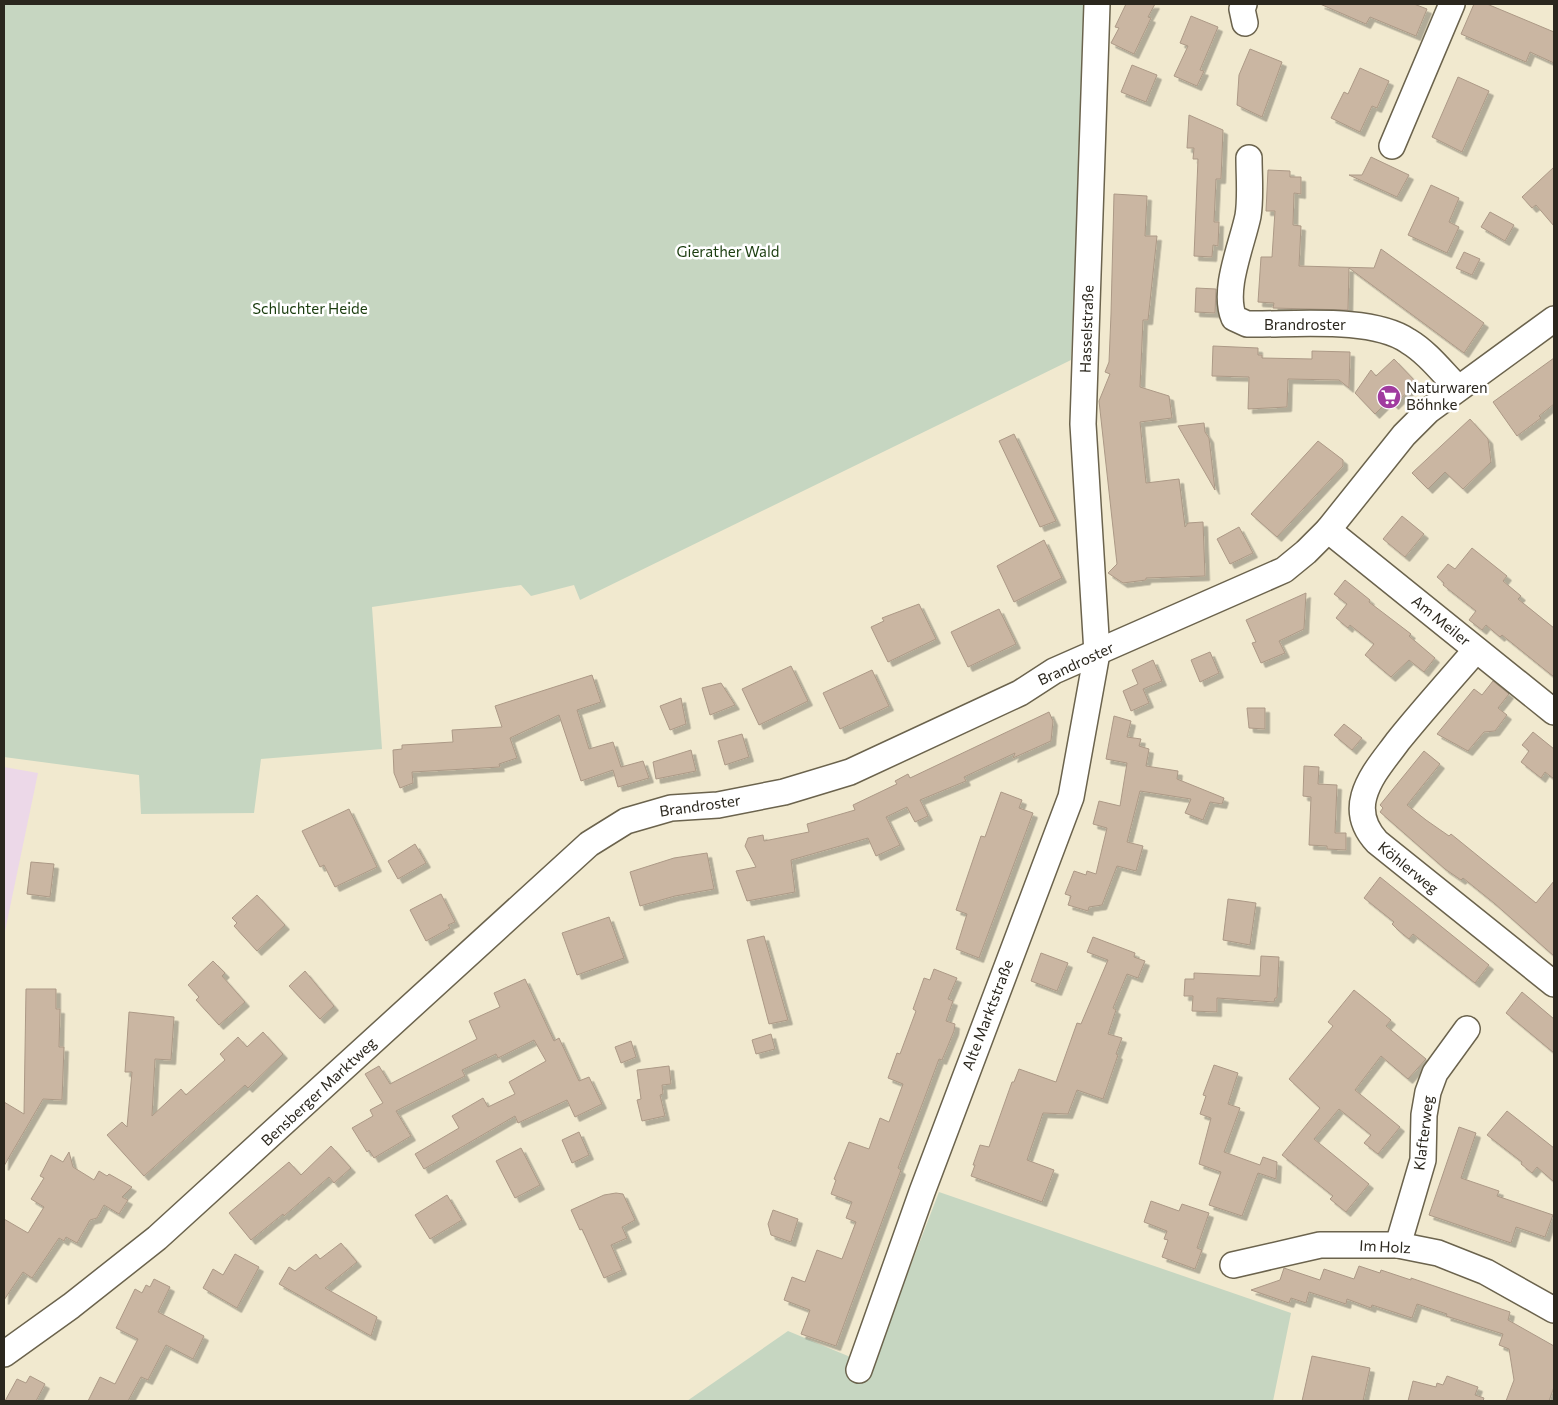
<svg xmlns="http://www.w3.org/2000/svg" width="1558" height="1405" viewBox="0 0 1558 1405" font-family="Commissioner,sans-serif">
<style>
.commercial{fill:#ecd8e8}
.green{fill:#c6d6c1}
.building{fill:#cab6a2;stroke:#ac9986;filter:url(#shadow)}
.lines{fill:none;stroke-linecap:round;stroke-linejoin:round}
.minor-casing{stroke:#6b634d;stroke-width:28}
.minor{stroke:#fff;stroke-width:25}
.labels{text-anchor:middle;stroke-width:5;stroke-linejoin:round;paint-order:stroke}
.park-label{font-size:15px;fill:#1b3d0f;stroke:#fff}
.street-label{font-size:15px;fill:#2b271e;stroke:#fff}
.poi-label{font-size:15px;fill:#2b271e;stroke:#fff;text-anchor:start}
</style>
<defs>
<filter id="shadow"><feDropShadow dx="4.5" dy="4.5" stdDeviation="0" flood-color="#0004"/></filter>
</defs>
<rect width="100%" height="100%" fill="#f1e9cf"/>
<path class="commercial" d="M4 767 38 773 4 936Z"/>
<g class="green">
<path d="M4 4H1087L1071 360 580 600 574 585 531 596 521 585 372 607 382 749 261 759 254 813 141 814 139 775 4 757Z"/>
<path d="M939 1192 1291 1313 1273 1401H687L788 1331 872 1366Z"/>
</g>
<g class="building">
<path d="M1126 4H1155L1148 17 1151 18 1134 54 1111 43 1119 28 1115 27Z"/>
<path d="M1320 4H1414L1427 9 1416 36 1370 17 1366 24Z"/>
<path d="M1474 4H1487L1554 32V63L1530 52 1526 62 1461 34Z"/>
<path d="M1191 16 1218 27 1200 70 1204 71 1197 86 1174 76 1188 46 1180 43Z"/>
<path d="M1250 49 1282 62 1262 117 1237 105 1239 75Z"/>
<path d="M1132 65 1157 75 1146 102 1121 92Z"/>
<path d="M1360 68 1389 81 1377 108 1372 106 1360 132 1331 118 1344 92 1348 94Z"/>
<path d="M1458 77 1489 91 1462 152 1432 137Z"/>
<path d="M1189 115 1223 130 1221 179H1216L1214 222H1219L1218 246 1213 245 1212 257 1194 256 1198 159H1193L1194 148H1187Z"/>
<path d="M1371 157 1409 175 1397 197 1349 175H1362Z"/>
<path d="M1554 167V226L1536 205 1532 208 1522 197Z"/>
<path d="M1268 170 1290 171V177H1301V194L1294 193 1293 225 1301 226 1299 266 1374 268 1381 249 1484 323 1464 353 1349 268 1348 310 1273 308 1274 303 1258 302 1261 257H1272L1275 211H1266Z"/>
<path d="M1431 185 1459 198 1449 222 1459 227 1447 253 1408 235Z"/>
<path d="M1114 194 1147 196 1145 236H1157L1148 320H1143L1140 387 1169 396 1172 418 1140 422 1146 483 1179 479 1185 527 1188 523 1203 522 1205 576 1146 578V580L1123 583 1108 573 1117 564 1099 401 1110 374 1105 372 1109 362 1111 314Z"/>
<path d="M1490 212 1514 225 1505 241 1481 227Z"/>
<path d="M1464 252 1480 259 1472 275 1456 268Z"/>
<path d="M1196 288 1216 289 1215 313 1195 312Z"/>
<path d="M1213 346 1258 348V355H1262V358L1312 359V351L1350 352 1349 388 1339 380 1288 379 1287 407 1248 409 1249 377 1212 376Z"/>
<path d="M1554 358V404L1539 416 1541 418 1517 436 1493 402Z"/>
<path d="M1394 359 1417 383 1394 405 1389 400 1375 414 1355 393 1371 370 1376 376Z"/>
<path d="M1470 419 1488 439 1491 462 1463 489 1445 472 1428 489 1412 473Z"/>
<path d="M1204 423 1205 432 1209 438 1215 490 1178 426Z"/>
<path d="M1014 434 1056 521 1040 527 999 441Z"/>
<path d="M1318 441 1343 460V466L1277 537 1251 514Z"/>
<path d="M1402 516 1424 534 1405 557 1383 539Z"/>
<path d="M1239 527 1253 553 1230 564 1217 539Z"/>
<path d="M1044 540 1062 578 1014 602 997 566Z"/>
<path d="M1472 548 1507 576 1503 581 1521 596 1518 599 1554 628V677L1502 635 1500 637 1486 625 1482 630 1469 620 1476 611 1443 585 1444 583 1437 577 1448 564 1455 569Z"/>
<path d="M1345 580 1370 600 1369 602 1411 634 1409 636 1435 658 1424 672 1409 660 1391 677 1365 655 1374 644 1350 625 1348 628 1336 618 1347 604 1334 594Z"/>
<path d="M1306 593 1304 629 1279 641 1285 653 1261 663 1252 643 1256 642 1246 620Z"/>
<path d="M919 604 936 639 888 662 871 627 884 621 882 618Z"/>
<path d="M999 609 1016 644 968 667 951 632Z"/>
<path d="M1210 652 1219 673 1200 682 1191 660Z"/>
<path d="M1153 660 1162 681 1143 689 1149 703 1131 711 1123 691 1138 684 1132 670Z"/>
<path d="M791 666 808 701 759 725 742 689Z"/>
<path d="M872 670 889 706 840 729 823 693Z"/>
<path d="M592 675 601 702 577 710 589 749 613 742 621 767 643 761 649 778 618 787 613 770 581 781 559 715 510 738 517 758 499 764 500 767 412 772 413 783 400 788 394 773 393 750 402 749V745L453 742 452 730 502 727 495 706Z"/>
<path d="M1493 681 1509 694 1498 708 1507 715 1495 731 1484 732 1468 751 1437 734 1474 689 1482 695Z"/>
<path d="M721 683 735 705 710 715 702 688Z"/>
<path d="M681 698 686 724 670 730 660 706Z"/>
<path d="M1247 708H1265V729L1249 728Z"/>
<path d="M1049 712 1053 721 1051 741 1013 758 1015 753 964 777 966 781 920 800 928 816 915 822 907 807 886 817 900 845 876 856 868 838 791 860 795 892 747 901 736 871 756 867 745 846 748 838 763 835 764 841 809 832 807 824 855 810 853 805 897 784 895 781 908 774 910 778Z"/>
<path d="M1114 716 1131 721 1127 737 1141 739 1139 746 1149 749 1146 766 1178 771 1177 779 1224 798 1222 804 1210 802 1203 820 1185 813 1191 799 1140 791 1127 842 1143 846 1136 871 1117 866 1102 905 1089 907 1088 911 1068 905 1071 896 1065 894 1074 871 1086 875 1087 871 1096 874 1107 828 1093 824 1099 801 1120 806 1127 763 1106 759Z"/>
<path d="M1344 724 1362 738 1352 750 1334 735Z"/>
<path d="M1533 732 1554 749V779L1545 772 1541 778 1521 762 1529 751 1522 745Z"/>
<path d="M742 734 749 757 725 765 718 741Z"/>
<path d="M691 750 696 771 656 779 653 762Z"/>
<path d="M1424 751 1440 764 1407 805 1426 820 1449 836 1451 834 1536 903 1554 881V956L1494 903 1463 878 1461 880 1445 869 1380 812 1383 808 1380 805Z"/>
<path d="M1304 766 1319 767 1318 784 1337 785 1335 833H1346V850L1327 849V846L1309 845 1311 797 1303 796Z"/>
<path d="M1001 792 1022 800 1019 808 1033 813 979 958 956 949 967 914 956 910 981 836 985 837Z"/>
<path d="M349 809 377 867 335 887 324 865 320 867 302 831Z"/>
<path d="M415 844 426 863 398 879 388 861Z"/>
<path d="M707 853 714 889 675 896 640 906 630 872 674 858Z"/>
<path d="M31 862 54 864 50 897 27 894Z"/>
<path d="M1380 877 1489 965 1475 983 1413 934 1409 939 1398 930 1392 924 1394 922 1364 898Z"/>
<path d="M441 894 455 922 448 925 450 928 426 941 410 910Z"/>
<path d="M257 895 285 925 257 951 234 926 237 923 232 918Z"/>
<path d="M1228 899 1256 903 1250 945 1223 940Z"/>
<path d="M609 917 624 958 577 975 562 933Z"/>
<path d="M764 936 788 1020 769 1024 747 940Z"/>
<path d="M1093 937 1135 953 1134 957 1145 961 1138 978 1127 974 1113 1008 1116 1010 1108 1034 1122 1038 1116 1054 1118 1055 1103 1099 1077 1090 1068 1114 1043 1113 1027 1160 1054 1170 1042 1202 971 1176 975 1165H973L980 1145 989 1147 1012 1082H1014L1019 1069 1056 1082 1077 1023 1081 1024 1108 960 1087 952Z"/>
<path d="M1041 953 1068 963 1057 991 1031 981Z"/>
<path d="M1261 956 1279 957 1277 998H1275L1274 1002 1217 998V1012L1192 1011 1193 996H1184L1185 979H1194V973L1260 976Z"/>
<path d="M213 961 225 973 222 976 245 1002 219 1025 196 1000 199 997 188 985Z"/>
<path d="M934 969 957 978 948 999 953 1001 946 1021 955 1024 954 1031 942 1060 939 1059 923 1102 898 1168 901 1170 836 1346 801 1334 810 1310 784 1300 792 1277 805 1282 817 1250 842 1259 856 1222 846 1218 852 1202 831 1194 836 1180 834 1179 849 1142 869 1149 880 1118 889 1122 903 1084 888 1078 897 1053 900 1054 916 1011 913 1009 924 978 930 980Z"/>
<path d="M305 971 334 1006 320 1019 289 986Z"/>
<path d="M525 979 554 1041 559 1038 579 1081 589 1077 602 1104 575 1117 567 1100 518 1123 515 1116 424 1169 415 1154 459 1128 452 1116 483 1098 488 1107 515 1094 509 1082 546 1061 534 1040 498 1058 496 1054 462 1070 465 1076 396 1111 411 1136 374 1158 369 1150 367 1152 352 1128 373 1116 370 1110 383 1103 365 1074 379 1066 390 1084 477 1039 469 1021 500 1007 494 993Z"/>
<path d="M26 989H56V1009H60L59 1047H64L62 1100 43 1099 4 1166V1102L24 1114Z"/>
<path d="M1354 990 1391 1020 1386 1026 1426 1059 1408 1079 1381 1056 1355 1090 1400 1127 1378 1154 1364 1143 1371 1135 1339 1109 1314 1139 1369 1184 1346 1212 1330 1199 1333 1196 1282 1155 1320 1108 1289 1079 1333 1026 1328 1022Z"/>
<path d="M1522 992 1554 1019V1053L1506 1013Z"/>
<path d="M129 1012 174 1017 171 1060 155 1059 152 1116 181 1089 186 1095 225 1060 220 1054 238 1037 247 1047 263 1032 283 1054 248 1088 245 1085 144 1176 107 1135 122 1122 127 1127 132 1072H125Z"/>
<path d="M771 1034 775 1049 756 1054 752 1040Z"/>
<path d="M631 1041 636 1057 621 1063 615 1047Z"/>
<path d="M1214 1065 1238 1073 1228 1104 1240 1108 1224 1152 1260 1165 1263 1157 1277 1162 1276 1179 1258 1173 1242 1216 1209 1205 1221 1172 1199 1164 1211 1118 1200 1114 1206 1096 1203 1095Z"/>
<path d="M669 1066 671 1084 662 1085 663 1094 660 1095 665 1116 642 1121 637 1100 641 1099 637 1070Z"/>
<path d="M1507 1111 1554 1148V1182L1537 1167 1532 1173 1521 1164 1522 1162 1487 1135Z"/>
<path d="M1459 1127 1476 1133 1461 1178 1499 1191 1497 1196 1553 1215 1545 1237 1516 1227 1511 1243 1429 1215Z"/>
<path d="M579 1132 589 1155 572 1163 562 1140Z"/>
<path d="M331 1146 351 1168 334 1183 329 1177 284 1216 283 1214 251 1240 229 1213 289 1162 301 1175Z"/>
<path d="M521 1148 540 1185 515 1198 496 1161Z"/>
<path d="M69 1152 73 1167 94 1180 99 1171 107 1176 109 1174 132 1187 122 1197 128 1200 119 1214 104 1205 97 1218 90 1220 77 1243 66 1237 64 1241 59 1238 32 1278 23 1272 4 1300V1219L28 1233 44 1207 31 1199 44 1178 40 1176 51 1155 63 1162Z"/>
<path d="M616 1193 623 1194 635 1220 622 1227 627 1238 611 1245 622 1270 604 1278 582 1229 580 1230 571 1210 604 1195Z"/>
<path d="M447 1195 462 1220 430 1239 415 1215Z"/>
<path d="M1151 1201 1179 1211 1182 1204 1209 1213 1197 1248 1202 1250 1195 1269 1162 1257 1168 1240 1164 1239 1167 1231 1144 1222Z"/>
<path d="M773 1210 798 1219 791 1242 771 1235 768 1224Z"/>
<path d="M341 1243 357 1262 325 1288 377 1317 371 1336 279 1284 289 1267 295 1271 316 1254 320 1259Z"/>
<path d="M235 1254 259 1267 237 1308 203 1288 213 1269 223 1275Z"/>
<path d="M1359 1266 1380 1273 1381 1270 1411 1280V1278L1510 1312 1508 1320 1554 1346V1387L1549 1401H1506L1514 1380 1509 1349 1499 1345 1503 1334 1446 1316 1447 1314 1417 1304 1412 1318 1372 1305 1371 1308 1347 1299 1346 1304 1309 1292 1306 1303 1291 1298 1289 1303 1251 1290 1280 1280 1284 1268 1320 1280 1324 1269 1354 1279Z"/>
<path d="M154 1279 170 1287 158 1312 204 1336 193 1359 166 1345 148 1380 141 1377 128 1401H88L100 1377 115 1384 138 1339 116 1328 135 1289 142 1293 146 1285 150 1287Z"/>
<path d="M1312 1356 1370 1368 1363 1401H1302Z"/>
<path d="M30 1376 45 1384 36 1401H5L17 1379 26 1383Z"/>
<path d="M1447 1376 1478 1387 1475 1395 1484 1398 1483 1401H1408L1413 1381 1436 1387 1437 1383 1443 1385Z"/>
</g>
<g class="lines">
<g class="minor-casing">
<g id="minor">
<path d="M1244 4 1242 9 1245 23"/>
<path d="M1392 146 1452 4"/>
<path d="M1249 158C1249 176 1251 198 1248 216 1242 245 1222 290 1234 318L1247 324C1293 325 1371 316 1408 341 1428 353 1442 372 1458 388"/>
<path d="M1328 530 1554 712"/>
<path d="M1476 650C1450 680 1423 710 1398 741 1385 759 1370 775 1364 796 1359 814 1365 829 1377 842L1554 984"/>
<path d="M1398 1245 1423 1160 1424 1115 1428 1092 1435 1073 1467 1029"/>
<path d="M1233 1265 1320 1245H1398L1438 1253 1486 1272 1554 1310"/>
<path d="M4 1354 71 1306 157 1238 589 844 626 821 671 808 718 805 784 792 850 772 1020 693 1054 671 1284 570 1306 552 1328 530 1404 435 1428 411 1554 319"/>
<path d="M859 1370 922 1192 1071 797 1097 653 1083 424 1097 4"/>
</g>
</g>
<use href="#minor" class="minor"/>
</g>
<defs>
<g id="supermarket-disc" transform="scale(1.25)"><circle r="9.5" fill="#a03b9f" stroke="#fff"/><path d="M-6-5.5h2.5l.6 2H6L4.5 2H-2.5L-4.4-4H-6ZM-1.5 3.2a1.3 1.3 0 1 0 .1 0ZM3 3.2a1.3 1.3 0 1 0 .1 0Z" fill="#fff"/></g>
</defs>
<g fill-rule="evenodd">
<use href="#supermarket-disc" x="1389" y="397"/>
</g>
<g class="labels">
<g class="park-label">
<text x="728" y="257">Gierather Wald</text>
<text x="310" y="314">Schluchter Heide</text>
</g>
<g class="street-label">
<text x="1305" y="330">Brandroster</text>
<text transform="translate(1087 329) rotate(-88)" y="5">Hasselstraße</text>
<text transform="translate(1441 621) rotate(39)" y="5">Am Meiler</text>
<text transform="translate(1076 664) rotate(-25)" y="5">Brandroster</text>
<text transform="translate(700 806) rotate(-8)" y="5">Brandroster</text>
<text transform="translate(1408 868) rotate(39)" y="5">Köhlerweg</text>
<text transform="translate(988 1015) rotate(-69)" y="5">Alte Marktstraße</text>
<text transform="translate(319 1092) rotate(-43)" y="5">Bensberger Marktweg</text>
<text transform="translate(1424 1133) rotate(-83)" y="5">Klafterweg</text>
<text transform="translate(1385 1247) rotate(3)" y="5">Im Holz</text>
</g>
<g class="poi-label">
<text x="1406" y="393">Naturwaren<tspan x="1406" dy="17">Böhnke</tspan></text>
</g>
</g>
<rect width="1558" height="1405" fill="none" stroke="#2b271e" stroke-width="10"/>
</svg>
